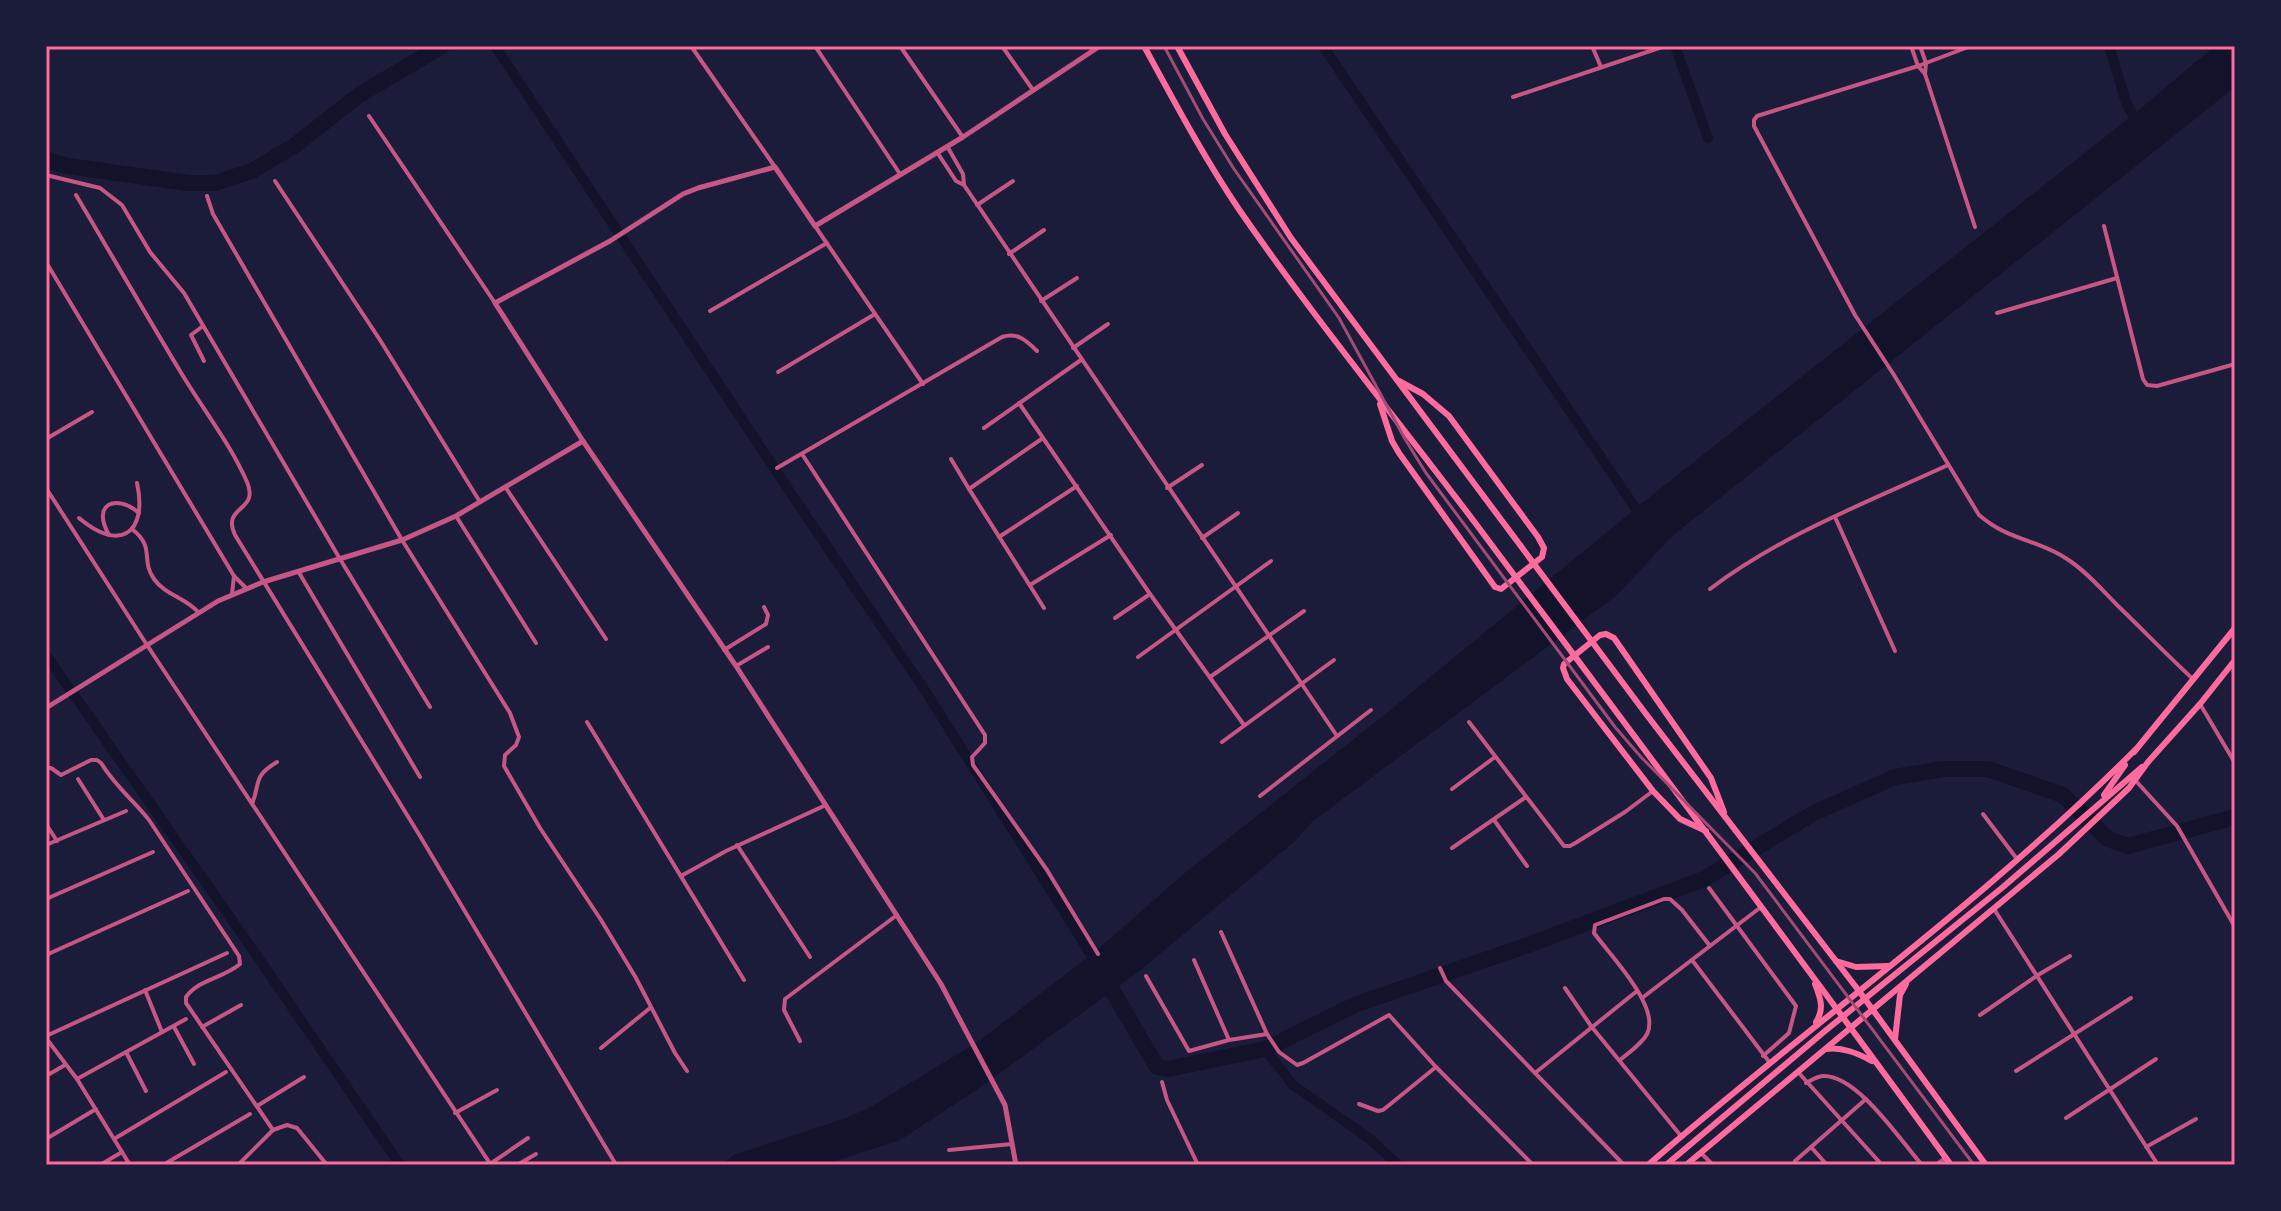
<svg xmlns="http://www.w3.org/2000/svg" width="2281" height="1211" viewBox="0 0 2281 1211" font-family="'PT Sans Narrow',sans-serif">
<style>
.water{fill:#12122b}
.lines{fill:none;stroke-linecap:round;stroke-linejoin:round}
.canal{stroke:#12122b;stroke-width:10}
.river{stroke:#12122b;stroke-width:16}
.minor{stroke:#c65784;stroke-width:4}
.tertiary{stroke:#c65784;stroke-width:5}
.primary{stroke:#ff6b9d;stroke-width:6}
.rail{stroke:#a44b75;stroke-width:3}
.neatline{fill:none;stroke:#ff6b9d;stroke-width:3}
</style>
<rect width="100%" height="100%" fill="#1b1b3a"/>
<path class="water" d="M2215 46H2235V87L1671 537 1617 595 1313 821 1295 841 1138 972 985 1084 900 1140 823 1165H721L734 1155 849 1117 874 1105 979 1041 1096 951 1186 872 1383 716 1651 496 2134 114Z"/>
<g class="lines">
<g class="canal">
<path d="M495 46 794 498 926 692 1097 964"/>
<path d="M1323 46 1642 518"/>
<path d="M1675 46 1708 138"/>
<path d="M2109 46 2127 105 2139 126"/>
<path d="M46 655 253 950 400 1165"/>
<path d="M1265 1049 1293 1085 1370 1139 1398 1165"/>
</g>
<g class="river">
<path d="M46 160 68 166 188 183H215L252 171 294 146 359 95 442 46"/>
<path d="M1102 980 1105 978 1157 1067 1168 1069 1265 1049 1357 1004 1528 945 1704 879 1814 813 1895 777 1942 769H1988L2063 795 2108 839 2128 846 2235 817"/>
</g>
<g class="minor">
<path d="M691 46 775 167"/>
<path d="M815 46 900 174"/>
<path d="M900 46 962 136"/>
<path d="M1002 46 1033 90"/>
<path d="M1592 46 1601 67"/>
<path d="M1911 46 1918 66 1925 74 1926 63 1920 46"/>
<path d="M1971 46 1918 66 1757 116 1754 120V126L1855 315 1894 375 1979 515C2009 541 2037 539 2067 559 2086 571 2101 589 2117 605 2142 629 2167 655 2193 679"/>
<path d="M1925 74 1975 227"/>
<path d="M1513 97 1665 46"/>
<path d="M369 116 495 303"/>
<path d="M947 146 963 174 964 185"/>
<path d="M937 152 956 181 964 185 1337 736"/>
<path d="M46 175 100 188 122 205 150 252 184 293 340 559 430 707"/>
<path d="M275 181 380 340 480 502"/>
<path d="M76 195C111 254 145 313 180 371 202 408 230 443 247 482 260 512 221 505 235 535L420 836 615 1163"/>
<path d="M207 196 213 214 402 540 510 713 519 737 516 745 505 755 504 766 540 828 601 920 636 978 675 1053 687 1071"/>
<path d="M977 205 1013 181"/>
<path d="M815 226 923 384"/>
<path d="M2104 226 2143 379 2147 385 2157 386 2235 364"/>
<path d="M1009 254 1044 230"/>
<path d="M46 262 234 576 247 589"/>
<path d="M1041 301 1077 278"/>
<path d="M710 311 827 243"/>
<path d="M1997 313 2117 278"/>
<path d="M203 326 191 335 204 361"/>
<path d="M46 329 47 328"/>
<path d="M1073 348 1108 324"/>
<path d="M778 372 875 314"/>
<path d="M1019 403 1150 594 1244 725"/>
<path d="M984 428 1081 360"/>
<path d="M46 439 92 412"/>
<path d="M802 454 985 735V743L972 757 973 765 1047 870 1098 954"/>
<path d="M951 459 969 489 1043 438"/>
<path d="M777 468 1002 337C1017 332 1026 340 1037 351"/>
<path d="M46 488 147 645 491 1165"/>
<path d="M506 488 606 639"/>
<path d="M1167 488 1202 465"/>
<path d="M969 489 1044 608"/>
<path d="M456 516 536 643"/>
<path d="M1835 517 1895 651"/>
<path d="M79 518C120 553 148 533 137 483"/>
<path d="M132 529C156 548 140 559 154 579 165 595 187 598 199 613"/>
<path d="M109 535C91 504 116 493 139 513"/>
<path d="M999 537 1077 486"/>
<path d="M1202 538 1238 513"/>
<path d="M298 571 420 777"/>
<path d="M1030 585 1111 535"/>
<path d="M1710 589C1781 535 1868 502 1948 465"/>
<path d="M232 594 234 576"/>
<path d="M1115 618 1150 594"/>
<path d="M724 650 766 624 768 615 764 607"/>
<path d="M1138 657 1271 561"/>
<path d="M736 666 768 647"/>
<path d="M1210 677 1304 611"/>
<path d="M2200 704 2235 763"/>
<path d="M587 722 744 980"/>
<path d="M1469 722 1564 846H1570L1577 842 1625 812 1653 791"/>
<path d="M1222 742 1334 660"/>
<path d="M46 768H51L61 775 91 760H97L101 763C115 786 133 800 149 820L239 956 240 964C224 978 199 979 186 997V1003L273 1130 238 1165"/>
<path d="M78 779 104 820"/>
<path d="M2135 780 2177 826 2235 927"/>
<path d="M1452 789 1495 757"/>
<path d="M1260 796 1371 710"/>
<path d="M252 804C261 782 252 777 277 762"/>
<path d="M1983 814 2017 859"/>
<path d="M1494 820 1527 866"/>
<path d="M46 824 57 841"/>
<path d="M46 845 126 811"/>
<path d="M737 845 810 957"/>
<path d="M1452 848 1526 797"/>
<path d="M681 876 726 851 826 805"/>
<path d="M1709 888 1796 1006 1789 1033 1763 1056"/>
<path d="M46 899 153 852"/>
<path d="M1994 909 2158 1165"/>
<path d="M1221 932 1267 1034 1279 1052 1297 1065 1303 1063 1389 1015 1436 1067 1533 1165"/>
<path d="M46 955 188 891"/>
<path d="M1194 960 1229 1040"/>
<path d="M1692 960 1770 1063"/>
<path d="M1440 968 1446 981 1624 1165"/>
<path d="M1146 976 1189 1051 1229 1040 1267 1034"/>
<path d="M1565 988 1591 1026 1681 1136"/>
<path d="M145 990 162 1032"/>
<path d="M1642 998 1761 907"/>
<path d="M1980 1015 2038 975 2070 956"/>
<path d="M174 1027 194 1064"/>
<path d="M202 1027 241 1005"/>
<path d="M46 1036 227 953"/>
<path d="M46 1038 77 1079 130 1165"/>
<path d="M800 1041 784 1010 785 999 897 915"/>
<path d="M601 1048 650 1008"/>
<path d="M126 1052 146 1091"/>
<path d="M1620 1060C1628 1053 1642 1044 1647 1034 1661 1007 1610 955 1594 933L1595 925 1664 899H1670L1682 910 1710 946"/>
<path d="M2016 1071 2131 998"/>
<path d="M1798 1072 1882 1165"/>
<path d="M1535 1073 1637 991"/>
<path d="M46 1076 65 1065"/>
<path d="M77 1079 186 1019"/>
<path d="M1162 1082 1167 1100 1198 1165"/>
<path d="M1806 1083C1812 1080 1817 1076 1824 1076 1858 1076 1900 1140 1922 1165"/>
<path d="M1359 1104 1378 1111 1383 1110 1436 1067"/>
<path d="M257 1106 304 1077"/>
<path d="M455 1113 497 1090"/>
<path d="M2066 1118 2156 1059"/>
<path d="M273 1130 287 1125 297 1128 327 1165"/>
<path d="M46 1139 96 1109"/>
<path d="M114 1139 226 1072"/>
<path d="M1811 1147 1827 1165"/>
<path d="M2146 1147 2196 1119"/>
<path d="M949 1150 1012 1144"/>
<path d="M1701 1153 1713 1165"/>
<path d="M1795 1161 1866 1099"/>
<path d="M490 1164 528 1138"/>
<path d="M100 1165 122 1152"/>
<path d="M163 1165 250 1114"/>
<path d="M517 1165 536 1154"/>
<path d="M1936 1165 1946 1157"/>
</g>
<g class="tertiary">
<path d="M46 708 218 601 263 582 402 540 456 516 583 441"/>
<path d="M1016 1165 1005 1105 941 984 736 666 583 441 495 303 610 241 683 194 698 188 775 167 815 226 963 137 1100 46"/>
</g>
<g class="primary">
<path d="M1144 46C1174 101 1203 156 1238 208 1313 317 1397 419 1476 524 1635 737 1795 950 1951 1165"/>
<path d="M1177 46 1225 134 1291 238 1646 714 1859 991 1986 1165"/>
<path d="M1380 404 1392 441 1399 453 1495 587 1501 589 1542 557 1544 548 1538 537 1449 416 1423 394 1399 381"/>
<path d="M2134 752 2235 628"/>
<path d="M2104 795 2125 765"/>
<path d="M1706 831 1680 819 1653 791 1567 679 1563 668 1564 664 1600 635 1606 634 1614 638 1711 778 1724 812"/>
<path d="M1836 961 1856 967 1888 966"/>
<path d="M1815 984C1820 997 1825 1009 1816 1022"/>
<path d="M1895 1039 1900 995 1906 984"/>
<path d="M1826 1049C1843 1047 1857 1053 1872 1061"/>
<path d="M1648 1165C1809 1025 1984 902 2135 750"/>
<path d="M1666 1165 1825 1031 2003 887 2142 767"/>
<path d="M1686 1165 2059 854 2129 788 2148 762 2200 704 2235 660"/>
</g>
<path class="rail" d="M1164 46 1203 119 1234 169 1339 318 1405 439 1426 473 1615 727 1641 757 1755 873 1974 1165"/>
</g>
<rect width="2281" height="1211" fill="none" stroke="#1b1b3a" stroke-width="96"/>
<rect x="48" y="48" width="2185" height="1115" class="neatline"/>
</svg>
